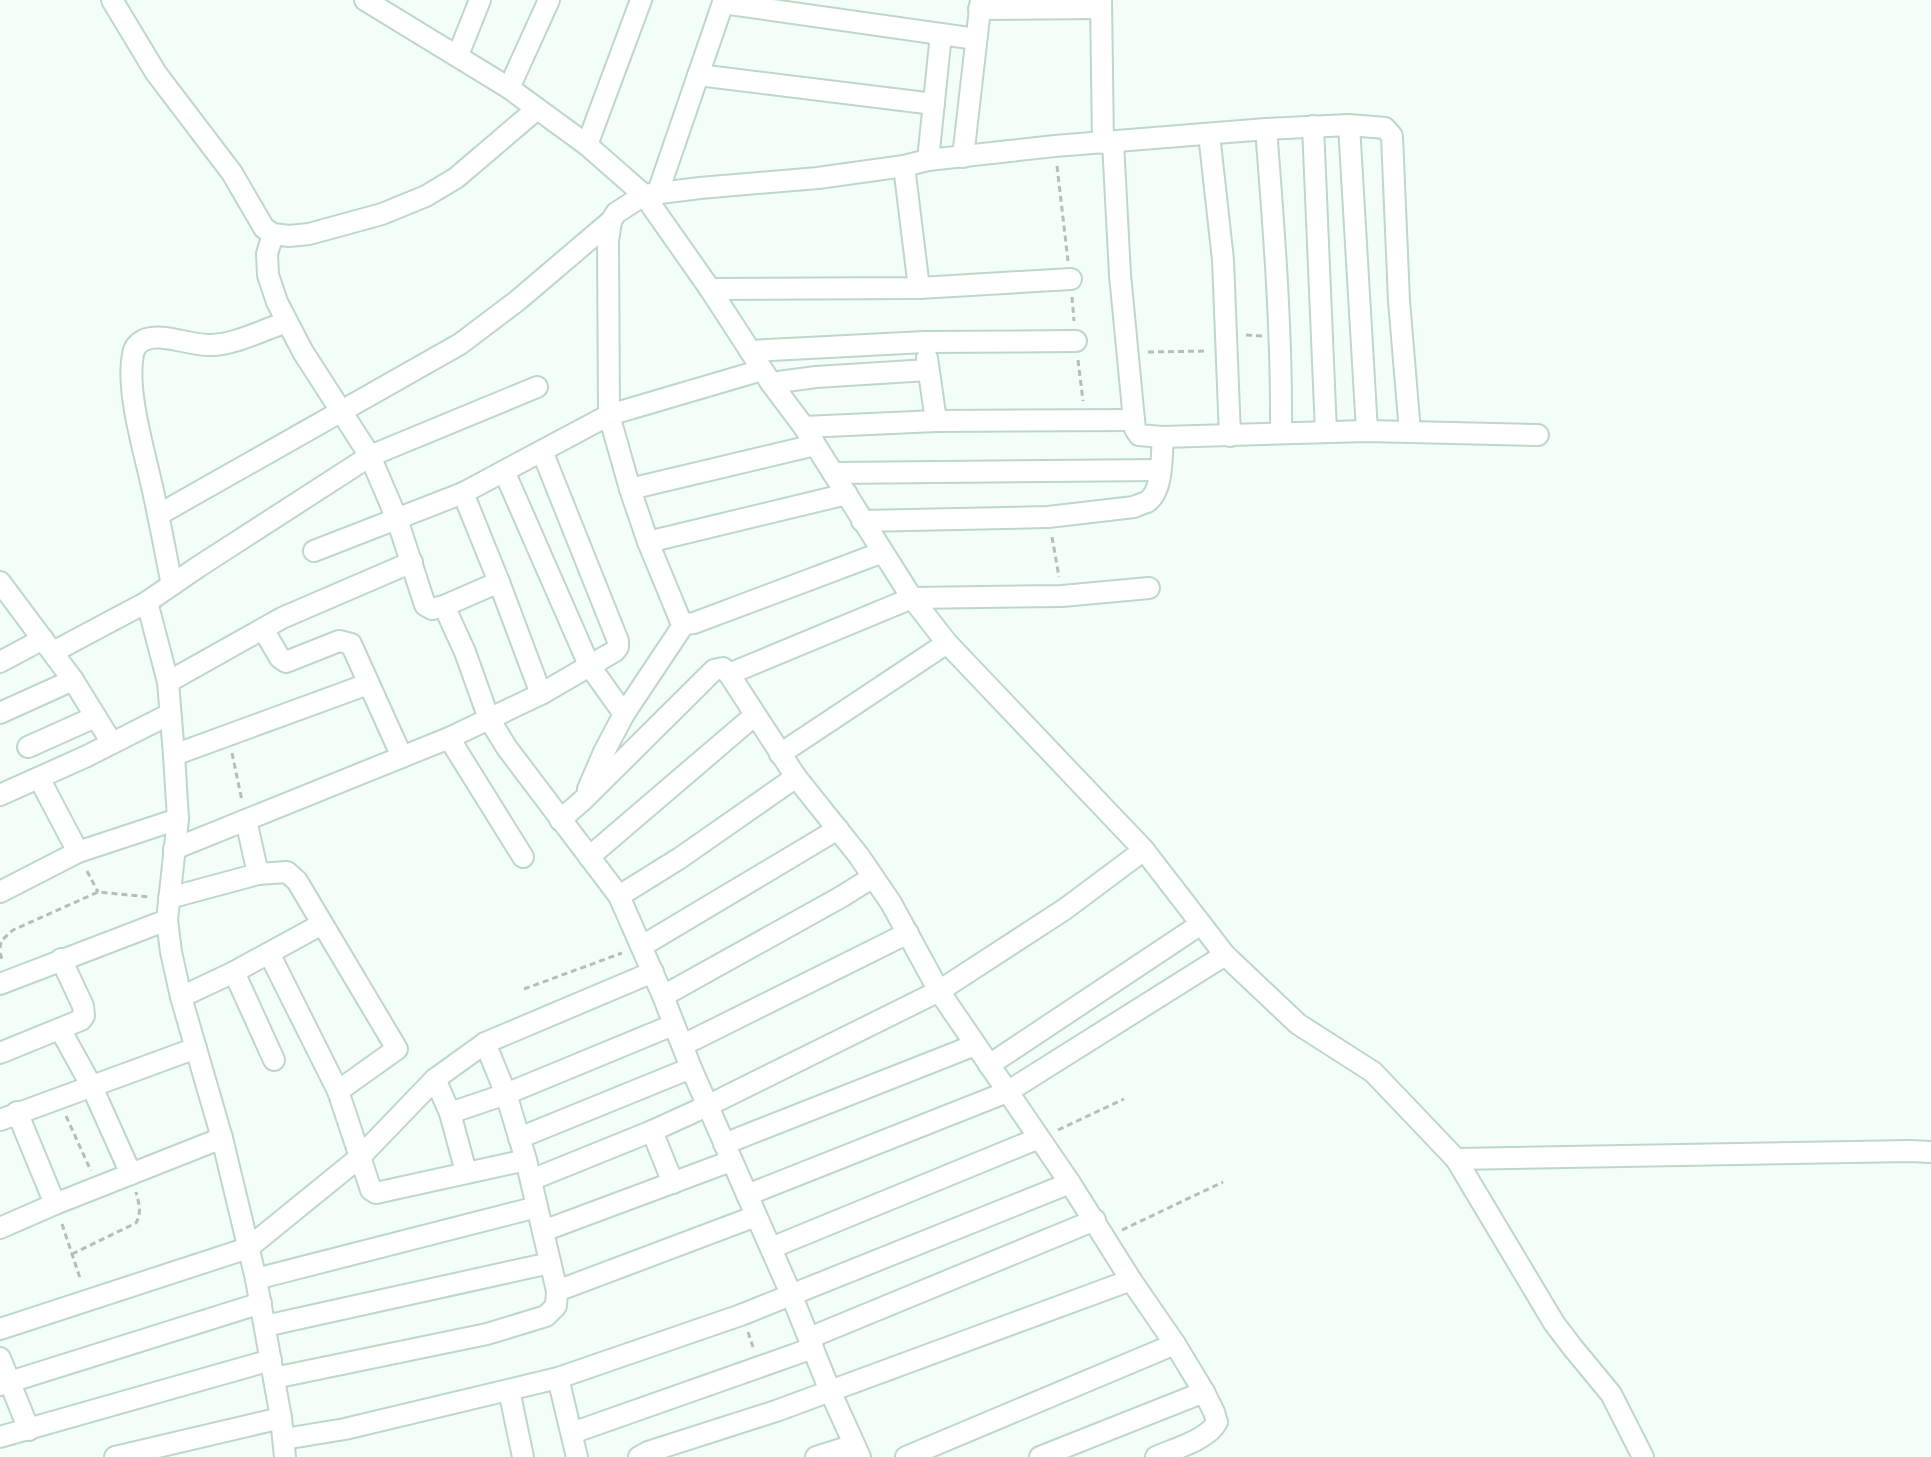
<svg xmlns="http://www.w3.org/2000/svg" width="1931" height="1457" viewBox="0 0 1931 1457" font-family="Arial,sans-serif">
<style>
.lines{fill:none;stroke-linecap:round;stroke-linejoin:round}
.minor-casing{stroke:#bdd7c9;stroke-width:24}
.path{stroke:#b5bfba;stroke-width:3;stroke-dasharray:6 4;stroke-linecap:butt}
.minor{stroke:#fff;stroke-width:20}
</style>
<rect width="100%" height="100%" fill="#f4fef9"/>
<g class="lines">
<g class="minor-casing">
<g id="minor">
<path d="M112 0 156 73 232 173 264 228 273 234 289 236 309 234 382 214 426 196 456 178 537 109"/>
<path d="M365 0 509 88 587 145 644 195 700 188 818 178 904 166 928 160 1055 146 1266 129 1349 125 1367 431"/>
<path d="M1101 0 1103 143"/>
<path d="M723 3 976 39"/>
<path d="M979 9 1101 8"/>
<path d="M458 55 480 0"/>
<path d="M698 75 934 104"/>
<path d="M509 88 549 0"/>
<path d="M1349 125 1385 128 1392 136 1399 301 1410 432"/>
<path d="M1313 126 1326 432"/>
<path d="M1266 129C1274 230 1282 332 1281 433"/>
<path d="M1209 134 1223 260 1230 436"/>
<path d="M1113 142 1120 275 1134 420 1135 429 1139 435 1163 437 1367 431 1538 435"/>
<path d="M587 145 641 0"/>
<path d="M963 157 981 0"/>
<path d="M928 160 941 34"/>
<path d="M904 166 919 288"/>
<path d="M658 192 724 0"/>
<path d="M273 234 267 254 268 275 277 302 303 352 370 456 397 519 425 605 432 609 444 606 499 582"/>
<path d="M710 289 919 288 1071 279"/>
<path d="M750 351 925 342 1076 341"/>
<path d="M927 358 936 421"/>
<path d="M771 383 816 377 928 370"/>
<path d="M804 427 936 421 1134 420"/>
<path d="M504 471 589 665 624 714"/>
<path d="M833 473 1160 470"/>
<path d="M630 489 815 445"/>
<path d="M463 493 499 582 541 694"/>
<path d="M158 515 460 344 517 301 611 221"/>
<path d="M862 521 1048 517 1134 507C1136 506 1144 503 1147 502 1164 490 1161 456 1163 437"/>
<path d="M648 542 847 494"/>
<path d="M314 551 463 493 609 415 762 370"/>
<path d="M883 552 694 623 684 624 681 622 648 542 630 489 609 415 608 241 611 221 616 213 644 195 710 289 771 383 804 427 912 598 947 643 1144 850 1225 955 1298 1024 1373 1072 1456 1159 1910 1151 1931 1152"/>
<path d="M0 582 73 680 112 743"/>
<path d="M172 585C165 551 159 516 151 482 143 447 126 389 133 354 134 348 138 343 144 340 162 332 191 346 211 345 234 345 265 329 287 322"/>
<path d="M147 602 168 682 174 755 178 819 167 920 171 952 181 997 222 1138 256 1279 281 1418 285 1457"/>
<path d="M444 606 465 652 489 719 507 748 619 896 663 996 691 1068 791 1294 830 1391 860 1457"/>
<path d="M263 629 280 658 286 662 339 641 351 644 402 757"/>
<path d="M53 652 147 602 198 567 370 456 537 387"/>
<path d="M0 662 43 639"/>
<path d="M729 674 912 598 1062 596 1149 588"/>
<path d="M168 682 282 618 412 562"/>
<path d="M0 713 73 680"/>
<path d="M449 738 523 857"/>
<path d="M28 747 95 717"/>
<path d="M780 754 947 643"/>
<path d="M174 755 368 684"/>
<path d="M39 778 78 852"/>
<path d="M588 789 604 752 624 714 684 624"/>
<path d="M0 795 87 756 170 714"/>
<path d="M246 820 258 874"/>
<path d="M560 820 582 801 714 670 723 668 729 674 796 777 859 856 891 903 939 991 1070 1183 1131 1280 1175 1344 1204 1392 1214 1412 1217 1422C1209 1439 1174 1449 1156 1457"/>
<path d="M174 849 449 738 541 694 615 651 618 647V641L542 451"/>
<path d="M589 857 755 715"/>
<path d="M0 892 78 852 178 819"/>
<path d="M619 896 680 858 796 777"/>
<path d="M169 898 258 874 287 872 297 881 397 1049 338 1091"/>
<path d="M642 946 838 829"/>
<path d="M269 953 338 1091 360 1157 435 1079 485 1043 653 972"/>
<path d="M234 972 274 1060"/>
<path d="M0 984 167 920"/>
<path d="M663 996 841 897 873 877"/>
<path d="M181 997 234 972 322 924"/>
<path d="M60 1029 92 1087 131 1174"/>
<path d="M683 1045 908 933"/>
<path d="M0 1053 81 1020 84 1016 83 1006 61 959"/>
<path d="M989 1065 1201 924"/>
<path d="M435 1079 450 1113 466 1172"/>
<path d="M17 1112 55 1204"/>
<path d="M450 1113 506 1094 673 1025"/>
<path d="M0 1120 196 1048"/>
<path d="M652 1131 673 1183"/>
<path d="M519 1138 691 1068"/>
<path d="M724 1144 975 1045"/>
<path d="M1456 1159 1554 1323 1573 1348 1611 1394 1643 1457"/>
<path d="M531 1180 652 1131 707 1106 939 991 1065 909 1144 850"/>
<path d="M747 1195 1007 1092 1225 955"/>
<path d="M0 1228 55 1204 222 1138"/>
<path d="M543 1231 731 1161"/>
<path d="M771 1248 1039 1138"/>
<path d="M256 1279 537 1207"/>
<path d="M557 1291 756 1216"/>
<path d="M265 1326 550 1263"/>
<path d="M0 1329 248 1248 360 1157 371 1190 376 1193 526 1160"/>
<path d="M809 1338 1095 1220"/>
<path d="M0 1358 29 1430"/>
<path d="M274 1378 487 1334 546 1316 556 1306 557 1291 526 1160 506 1094 485 1043"/>
<path d="M558 1378 577 1457"/>
<path d="M0 1385 261 1303"/>
<path d="M509 1390 523 1457"/>
<path d="M572 1433 813 1348"/>
<path d="M0 1437 271 1360"/>
<path d="M284 1439 345 1429 558 1378 741 1315 1070 1183"/>
<path d="M115 1457 281 1418"/>
<path d="M639 1457 648 1452 776 1411 1131 1280"/>
<path d="M816 1457 854 1445"/>
<path d="M906 1457 1175 1344"/>
<path d="M1040 1457 1204 1392"/>
</g>
</g>
<g class="path">
<path d="M1057 166 1068 261"/>
<path d="M1072 297 1074 321"/>
<path d="M1246 335 1262 336"/>
<path d="M1148 352 1208 351"/>
<path d="M1078 360 1083 401"/>
<path d="M1052 537 1059 577"/>
<path d="M232 753 242 801"/>
<path d="M87 871 98 892"/>
<path d="M0 948 1 941 13 930 98 892 149 897"/>
<path d="M0 953 3 962"/>
<path d="M524 989 622 953"/>
<path d="M66 1116 91 1171"/>
<path d="M1058 1130 1124 1099"/>
<path d="M62 1224 81 1281"/>
<path d="M1122 1230 1223 1182"/>
<path d="M72 1254 136 1223C142 1212 139 1204 136 1192"/>
<path d="M748 1332 753 1347"/>
</g>
<use href="#minor" class="minor"/>
</g>
</svg>
